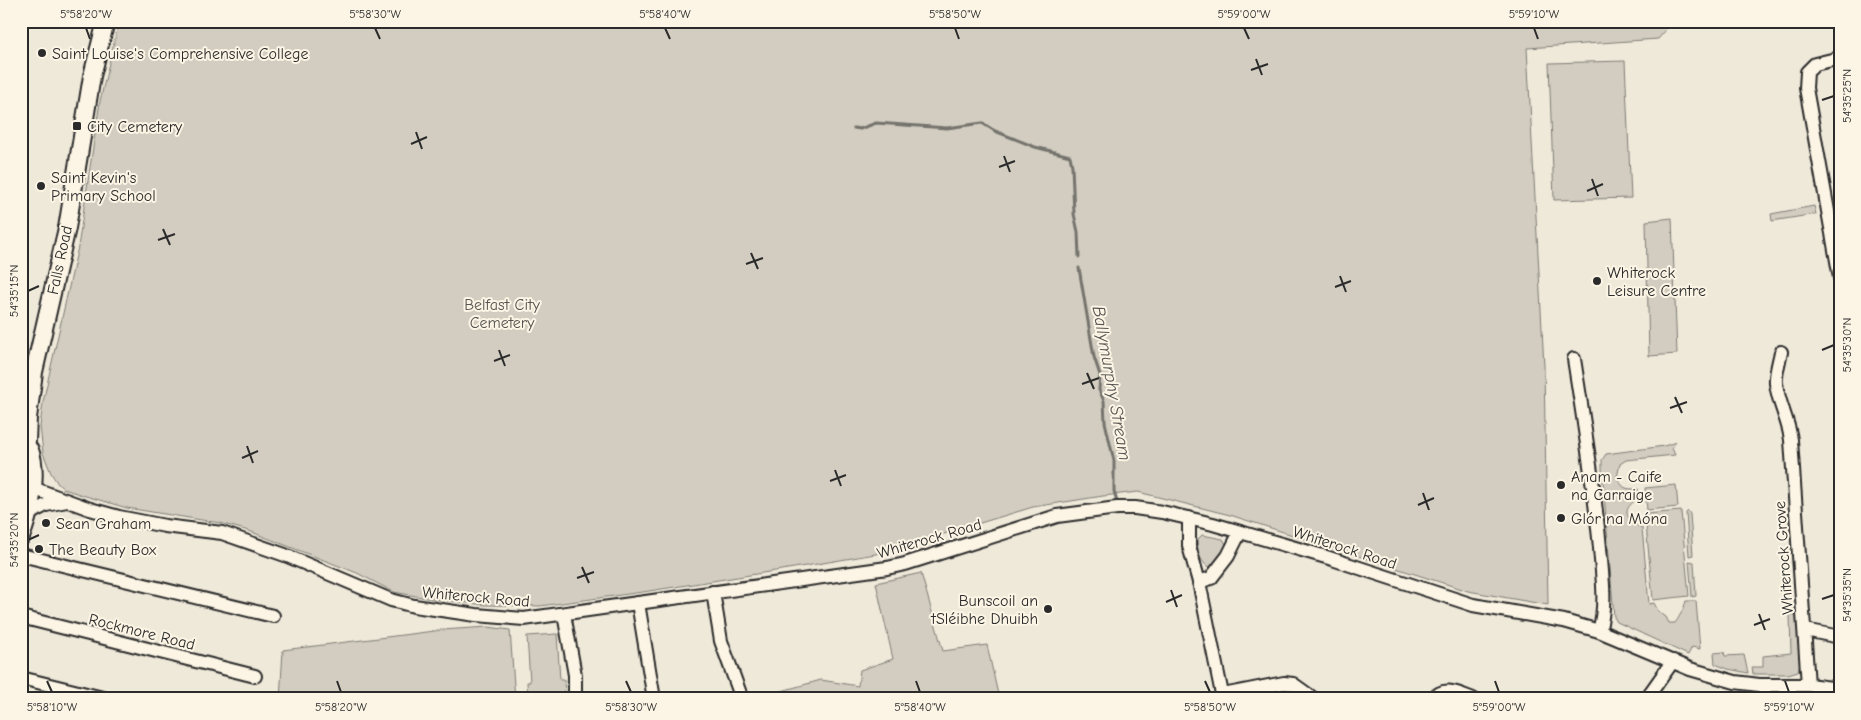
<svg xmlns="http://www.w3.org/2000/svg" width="1861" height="720" viewBox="0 0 1861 720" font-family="'Comic Neue',sans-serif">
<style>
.green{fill:#d2cdc0;stroke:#7e7c76}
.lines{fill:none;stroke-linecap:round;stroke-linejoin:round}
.stream{stroke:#75736d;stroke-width:3}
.minor-casing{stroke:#2b2b2b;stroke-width:16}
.major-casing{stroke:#2b2b2b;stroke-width:20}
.minor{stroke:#fcf5e5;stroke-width:12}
.major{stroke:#fcf5e5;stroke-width:16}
.ticks{fill:none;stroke:#2b2b2b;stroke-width:2}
.poi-dot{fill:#2b2b2b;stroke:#fcf5e5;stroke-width:2}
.labels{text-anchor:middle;stroke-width:4;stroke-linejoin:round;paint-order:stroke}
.poi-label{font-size:16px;fill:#2b2b2b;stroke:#fcf5e5;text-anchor:start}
.street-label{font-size:16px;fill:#2b2b2b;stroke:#fcf5e5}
.park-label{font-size:16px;fill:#555450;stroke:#fcf5e5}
.water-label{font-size:18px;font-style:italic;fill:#565552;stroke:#fcf5e5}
.neatline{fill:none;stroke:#2b2b2b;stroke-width:2}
.ticks-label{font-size:12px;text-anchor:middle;fill:#2b2b2b}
</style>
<rect width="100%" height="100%" fill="#efe9da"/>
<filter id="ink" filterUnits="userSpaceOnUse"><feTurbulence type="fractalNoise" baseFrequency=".02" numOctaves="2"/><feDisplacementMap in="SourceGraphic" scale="10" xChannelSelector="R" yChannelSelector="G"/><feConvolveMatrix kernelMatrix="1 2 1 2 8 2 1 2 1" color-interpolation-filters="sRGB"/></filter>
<g filter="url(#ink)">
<g class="green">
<path d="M119 21H1674L1658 39 1527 48 1544 366 1548 605 1468 591 1230 515 1138 492 1103 496 1033 507 881 553 794 568 643 592 540 606 485 605 432 599 394 592 357 573 249 531 220 523 127 508 82 495 64 489 58 484 51 473 43 453 40 426 43 402 78 247 100 101Z"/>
<path d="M1625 61 1631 198 1554 200 1549 63Z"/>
<path d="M1814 206 1816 214 1772 221 1771 214Z"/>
<path d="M1672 218 1677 354 1649 356 1646 221Z"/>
<path d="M1676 442 1672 448 1675 455 1626 460 1620 464 1617 477C1623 489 1625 489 1638 489L1640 498C1620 508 1625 520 1642 528L1649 604 1654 603 1658 611 1666 617 1669 623H1675C1679 618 1684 608 1686 601H1696L1700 649 1692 647 1688 655 1617 622 1614 617 1602 469V460L1606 454 1664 446Z"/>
<path d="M1676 485 1678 507 1647 510 1645 488Z"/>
<path d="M1681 511 1689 596 1653 600 1645 514Z"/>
<path d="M1688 511 1690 514 1693 555 1689 556 1686 513Z"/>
<path d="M1202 535 1223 539 1227 546 1213 566 1209 567C1200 563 1196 548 1198 539Z"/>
<path d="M1689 561 1694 562 1696 596 1692 597Z"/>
<path d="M921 573 943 651 987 645 999 699H781L778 692 821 680 858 686 860 670 893 659 876 583Z"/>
<path d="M1793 614 1796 616 1800 663 1798 671 1788 674H1753L1752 667H1763V656L1791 653 1790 615Z"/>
<path d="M488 627 510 630 515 699H280L283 650 442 630Z"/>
<path d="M557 634 560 680H564L565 692 563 699H528L527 682H530L527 636Z"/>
<path d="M1724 652 1725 656 1744 655 1748 673 1728 669 1715 664 1714 653Z"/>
</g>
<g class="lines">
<g class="stream">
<path d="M854 128 860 129 876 123 947 128 982 123 995 131 1035 147 1070 156 1072 166 1074 214 1078 232 1079 257"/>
<path d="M1079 268 1094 357 1100 375 1099 390 1104 401 1105 422 1114 461V491L1117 502"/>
</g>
<g class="minor-casing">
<g id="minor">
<path d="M1840 58 1815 64 1807 72 1806 88 1840 278"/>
<path d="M1781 352C1779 362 1775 374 1776 383 1778 403 1789 421 1791 440L1808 685"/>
<path d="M1574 359C1584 422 1594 484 1600 548 1602 576 1607 604 1599 631"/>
<path d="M21 488 38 490 90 509 119 517 165 526 222 533 285 555 391 600 414 606 476 615 524 619 887 568 905 564 1057 516 1117 508H1135L1162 512 1213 524 1326 557 1473 605 1564 621 1599 631 1690 669 1735 682 1759 685H1808L1840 689"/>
<path d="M29 514 46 505 67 501"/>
<path d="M1189 518V546L1199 582 1223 699"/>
<path d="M21 555 273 616"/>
<path d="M1199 582 1211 578 1228 556 1240 532"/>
<path d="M713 592 721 641 742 699"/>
<path d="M638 603 654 699"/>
<path d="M564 614 575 675V699"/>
<path d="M21 617 255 676"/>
<path d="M1805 630 1840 637"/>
<path d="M21 678 107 699"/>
<path d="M1223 695 1284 683 1293 684 1314 699"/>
<path d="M1433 699C1444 685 1459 694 1473 699"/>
<path d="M1646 699 1673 661"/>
<path d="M1764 699 1765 685"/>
</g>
</g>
<g class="major-casing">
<g id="major">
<path d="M21 471 22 457 27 441 28 418 34 372 67 228 92 76 106 21"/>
<path d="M21 537C30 514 39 474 30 450"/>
</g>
</g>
<use href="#minor" class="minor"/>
<use href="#major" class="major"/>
</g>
</g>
<path class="ticks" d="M86 28 90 39M375 28 380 39M665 28 670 39M955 28 959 39M1244 28 1249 39M1534 28 1538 39M1256 59 1262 75M1251 70 1268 64M1822 100 1834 96M416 132 422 149M411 144 427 137M1004 156 1010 172M999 167 1015 161M1592 179 1598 196M1587 191 1603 184M163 229 170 245M158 240 175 234M751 253 758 269M746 264 763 258M1340 276 1346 292M1335 287 1351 281M28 291 39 286M499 350 505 366M1822 350 1834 345M494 361 510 355M1087 373 1094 389M1082 384 1099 378M1675 397 1682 413M1670 408 1687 402M247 446 253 463M242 458 258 451M835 470 841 486M830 481 846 475M1423 493 1429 510M1418 505 1434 498M28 540 39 535M582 567 589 583M577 578 594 572M1171 590 1177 607M1822 599 1834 595M1166 602 1182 595M1759 614 1765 630M1754 625 1770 619M47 681 52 692M337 681 341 692M626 681 631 692M916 681 920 692M1205 681 1210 692M1495 681 1499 692M1785 681 1789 692"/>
<g class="poi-dot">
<circle cx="42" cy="53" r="5"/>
<rect x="72" y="121" width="10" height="10" rx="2.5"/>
<circle cx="41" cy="186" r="5"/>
<circle cx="1597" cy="281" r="5"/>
<circle cx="1561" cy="485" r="5"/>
<circle cx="1561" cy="518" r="5"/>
<circle cx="46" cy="523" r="5"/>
<circle cx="39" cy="549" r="5"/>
<circle cx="1048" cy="609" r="5"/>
</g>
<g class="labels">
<g class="poi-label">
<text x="52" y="59">Saint Louise's Comprehensive College</text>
<text x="87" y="132">City Cemetery</text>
<text x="51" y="183">Saint Kevin's<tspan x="51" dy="18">Primary School</tspan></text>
<text x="1607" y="278">Whiterock<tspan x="1607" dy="18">Leisure Centre</tspan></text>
<text x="1571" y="482">Anam - Caife<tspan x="1571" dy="18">na Carraige</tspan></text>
<text x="1571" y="524">Glór na Móna</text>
<text x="56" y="529">Sean Graham</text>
<text x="49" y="555">The Beauty Box</text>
<text x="1038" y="606" text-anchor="end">Bunscoil an<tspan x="1038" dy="18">tSléibhe Dhuibh</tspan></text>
</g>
<g class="street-label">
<text transform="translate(59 260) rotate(-78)" y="6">Falls Road</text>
<text transform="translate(929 538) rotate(-16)" y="6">Whiterock Road</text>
<text transform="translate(1345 547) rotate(18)" y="6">Whiterock Road</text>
<text transform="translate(1783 558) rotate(-94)" y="6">Whiterock Grove</text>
<text transform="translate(476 596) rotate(5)" y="6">Whiterock Road</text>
<text transform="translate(142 631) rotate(14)" y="6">Rockmore Road</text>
</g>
<g class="park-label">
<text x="502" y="310">Belfast City<tspan x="502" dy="18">Cemetery</tspan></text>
</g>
<g class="water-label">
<text transform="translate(1112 383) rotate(80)" y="6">Ballymurphy Stream</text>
</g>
</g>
<rect width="1861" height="720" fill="none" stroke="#fcf5e5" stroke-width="55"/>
<rect x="28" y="28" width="1806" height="664" class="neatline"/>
<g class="ticks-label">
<text x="86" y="18">5°58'20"W</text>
<text x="375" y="18">5°58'30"W</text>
<text x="665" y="18">5°58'40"W</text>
<text x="955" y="18">5°58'50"W</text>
<text x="1244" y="18">5°59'00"W</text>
<text x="1534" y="18">5°59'10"W</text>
<text transform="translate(1847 96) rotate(-90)" y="4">54°35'25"N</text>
<text transform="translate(14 291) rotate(-90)" y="4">54°35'15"N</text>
<text transform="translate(1847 345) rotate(-90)" y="4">54°35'30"N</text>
<text transform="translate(14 540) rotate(-90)" y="4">54°35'20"N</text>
<text transform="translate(1847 595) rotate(-90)" y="4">54°35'35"N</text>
<text x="52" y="711">5°58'10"W</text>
<text x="341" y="711">5°58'20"W</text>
<text x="631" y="711">5°58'30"W</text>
<text x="920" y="711">5°58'40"W</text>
<text x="1210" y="711">5°58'50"W</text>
<text x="1499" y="711">5°59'00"W</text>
<text x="1789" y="711">5°59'10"W</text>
</g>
</svg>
